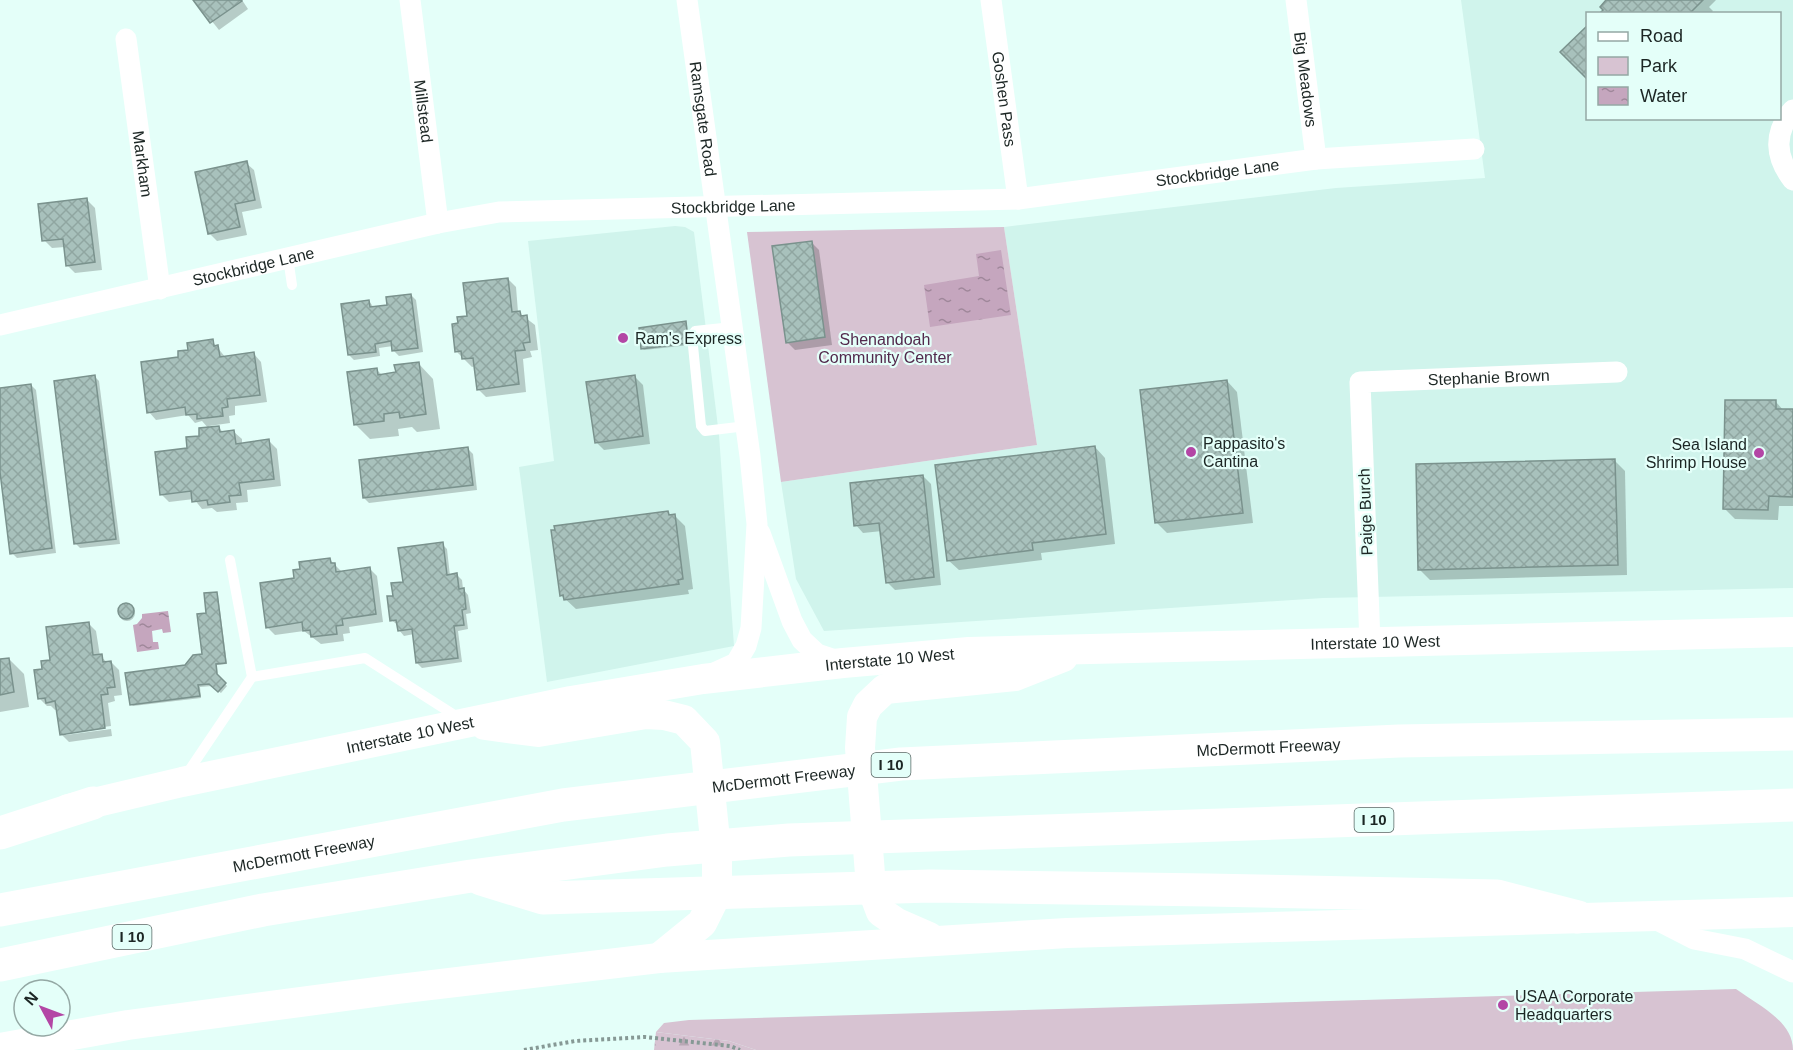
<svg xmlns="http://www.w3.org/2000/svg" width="1793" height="1050" viewBox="0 0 1793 1050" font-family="Arial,sans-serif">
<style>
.built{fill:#d0f4ec;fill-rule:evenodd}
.green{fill:#d7c3d2}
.forest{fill:url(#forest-firs)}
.water{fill:url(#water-ripples)}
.shadow{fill:#0003}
.building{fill:url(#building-cross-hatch);stroke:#7a928d;stroke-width:1.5}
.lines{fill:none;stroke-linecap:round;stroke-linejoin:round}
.path{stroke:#869995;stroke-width:4;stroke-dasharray:3 3;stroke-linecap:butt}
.service{stroke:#fff;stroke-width:10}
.minor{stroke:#fff;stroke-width:21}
.secondary{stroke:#fff;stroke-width:30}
.motorway{stroke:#fff;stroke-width:33}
.poi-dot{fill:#b346a5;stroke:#e4fff9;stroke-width:2}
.labels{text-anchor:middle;stroke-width:4.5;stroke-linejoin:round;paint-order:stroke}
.shield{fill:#e4fff9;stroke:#586764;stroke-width:1.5}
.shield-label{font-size:15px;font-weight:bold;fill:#1c2624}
.street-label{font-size:16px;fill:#1c2624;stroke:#e4fff9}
.poi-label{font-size:16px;fill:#1c2624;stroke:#e4fff9;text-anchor:start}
.park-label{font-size:16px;fill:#52294c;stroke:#e4fff9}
</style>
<defs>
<pattern id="forest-firs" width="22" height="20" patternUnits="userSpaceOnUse" patternTransform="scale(1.5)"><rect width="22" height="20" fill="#d7c3d2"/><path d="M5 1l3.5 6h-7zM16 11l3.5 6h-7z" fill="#b8a7b4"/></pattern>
<pattern id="water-ripples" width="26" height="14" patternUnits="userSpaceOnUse" patternTransform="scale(1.5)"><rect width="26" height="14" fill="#c5a6be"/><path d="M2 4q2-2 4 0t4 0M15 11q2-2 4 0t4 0" fill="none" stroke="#9f879a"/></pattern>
<pattern id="building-cross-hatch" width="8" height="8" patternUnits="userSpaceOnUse" patternTransform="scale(1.5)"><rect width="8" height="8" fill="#a8c1bc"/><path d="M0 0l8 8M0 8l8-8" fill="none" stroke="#90a6a1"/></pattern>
</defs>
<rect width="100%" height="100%" fill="#e4fff9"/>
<g class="built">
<path d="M1461 0H1793V588L1323 598 824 631 796 579 781 482 1037 445 1004 227 1336 188 1485 178ZM1588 14H1780V118H1588Z"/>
<path d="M675 226 685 227 694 232 719 435 734 646 547 682 519 467 554 461 528 241Z"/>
</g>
<g class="green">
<path d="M1004 227 1037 445 781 482 747 232Z"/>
<path d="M1736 989C1758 1005 1793 1021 1793 1050H756L729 1041 656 1032 664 1023 689 1020Z"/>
</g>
<path class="forest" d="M656 1032 729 1041 756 1050H654Z"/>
<g class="water">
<path d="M1001 250 1011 315 930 327 924 285 979 276 976 254Z"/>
<path d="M168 611 171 632 163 633 162 629 152 631 153 642H158L159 649 137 652 133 625 137 624 142 618V614Z"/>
</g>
<g class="shadow">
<path d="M195 0H242L248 9 219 30Z"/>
<path d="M1609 0H1716L1709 7 1713 11 1710 14H1601Z"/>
<path d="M246 163 254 170 262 208 242 212 247 235 217 241 209 233Z"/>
<path d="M87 200 95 208 102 270 75 273 67 265 65 247 52 248 44 240Z"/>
<path d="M811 242 819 250 832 345 795 350 787 342Z"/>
<path d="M508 279 516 287 518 312 535 325 538 350 530 351 532 357 523 359 526 392 486 397 478 389 476 366 472 367 457 352 459 324Z"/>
<path d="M411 295 416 300 423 352 399 356 394 351 393 346 379 348 380 356 354 360 349 355 369 301 374 308 388 307Z"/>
<path d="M685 323 687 325 690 345 644 350 642 348Z"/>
<path d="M212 341 226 358 254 354 261 362 267 402 235 406V415L229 416 230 423 209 426 210 429 219 428 224 433 234 432 242 439V444L269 441 277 449 281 486 247 490 248 502 236 503 237 510 217 512 212 508 202 509 194 499 169 502 161 494 189 450 209 429 202 421 195 423 188 415 156 420 149 412 180 358 189 351Z"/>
<path d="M418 363 433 379 440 429 417 432 412 427 398 429 399 436 370 439 355 424 376 369 383 376 397 374Z"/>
<path d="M94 376 99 381 120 544 80 548 75 543Z"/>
<path d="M635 377 643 385 650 444 604 450 596 442Z"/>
<path d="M1227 381 1237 392 1253 523 1167 533 1157 523Z"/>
<path d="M31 385 36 390 56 553 17 558 12 553 0 460V389Z"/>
<path d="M1776 402 1784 411H1793V506H1779L1778 520 1735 519 1724 508Z"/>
<path d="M1095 447 1105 458 1115 544 1041 553 1042 560 959 570 948 560Z"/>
<path d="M468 449 473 454 477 490 369 503 364 498Z"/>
<path d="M1615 461 1625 471 1627 575 1430 580 1420 570Z"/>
<path d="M923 476 931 484 941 585 895 590 887 582 882 531 863 533 856 525Z"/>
<path d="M668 512 671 516 674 515 685 526 693 589 688 590 689 594 576 609 561 595 557 531Z"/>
<path d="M442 544 447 549 450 576 457 575 462 580 463 589 468 595 471 613 466 614 468 629 458 631 462 662 422 668 417 663 414 634 404 636 399 630 398 625 391 620 395 597 404 583Z"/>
<path d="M329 559 342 572 369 568 377 576 383 622 349 627 350 633 343 634 344 641 321 644 304 631 275 635 267 627 296 579Z"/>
<path d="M216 593 218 595 227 664 217 665 218 677 227 686 221 693 212 686 200 687 201 698 133 706 131 704 203 655 208 614Z"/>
<circle cx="127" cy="613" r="8"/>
<path d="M88 623 96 631 100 656 108 663 111 662 119 670 122 695 114 696 115 701 108 703 111 726 66 732V735L111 729 112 736 69 742 61 734 58 709 55 710 51 706H47L40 699 44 670Z"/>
<path d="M9 659 24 674 29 707 0 712V660Z"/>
</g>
<g class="building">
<path d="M193 0H241L242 1 210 23Z"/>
<path d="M1606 0H1703L1689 14H1599L1603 10 1600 7Z"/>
<path d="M1588 25V80L1560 52Z"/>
<path d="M247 161 255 200 235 204 240 227 208 234 195 172Z"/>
<path d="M87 198 95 262 66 266 63 239 42 241 38 204Z"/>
<path d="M812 241 825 337 786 343 772 246Z"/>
<path d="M508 278 512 312 520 311 521 316 527 315 530 342 523 343 525 350 515 351 519 384 477 390 473 358 462 359 461 351 455 352 452 324 458 323 457 317 467 316 463 283Z"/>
<path d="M411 294 418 348 392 351 391 341 375 344 376 352 348 355 341 304 369 300 370 307 387 305 386 297Z"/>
<path d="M686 321 688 343 641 349 639 328Z"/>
<path d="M213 339 214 346 218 345 220 357 254 352 260 395 227 399 228 407 222 408 223 416 197 419V414L186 415 185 407 147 413 141 362 178 357V351L188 350 187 343Z"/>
<path d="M419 362 426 414 400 418 399 412 384 414V421L354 425 347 372 377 368 378 375 396 372 394 365Z"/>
<path d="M95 375 116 539 74 544 54 381Z"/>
<path d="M635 375 643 436 595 443 586 382Z"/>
<path d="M1227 380 1243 513 1155 523 1140 390Z"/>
<path d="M31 384 52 548 10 554 0 472V388Z"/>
<path d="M1725 400H1776V409H1793V497L1769 496 1768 510 1723 509Z"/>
<path d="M219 426 220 432 234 430 236 444 269 439 274 479 239 483 241 495 229 496 230 502 208 505 207 500 192 502 191 491 160 495 155 452 187 448 186 437 199 436V428Z"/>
<path d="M1095 446 1106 534 1032 543 1033 550 947 561 935 465Z"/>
<path d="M468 447 473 485 363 498 359 460Z"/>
<path d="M1615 459 1618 565 1418 570 1416 464Z"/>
<path d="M923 475 934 577 886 583 879 523 854 526 850 483Z"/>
<path d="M668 511 669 515 675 514 683 579 678 580 679 584 564 600 563 595 560 596 551 530H555L554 526Z"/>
<path d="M443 542 447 575 457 573 459 589 464 588 466 609 462 610 464 625 454 626 458 658 416 663 412 629 398 631 396 620 390 621 387 596H393L391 583 403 582 398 548Z"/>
<path d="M330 558 331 563H335L336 572 370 567 376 614 342 619 343 625 336 626 337 634 311 637 310 630 303 631 302 622 266 628 260 583 294 578 293 570 300 569 299 562Z"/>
<path d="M217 592 226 663 216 664 217 674 226 683 218 692 209 684 198 685 200 696 130 705 125 673 185 665 193 655 202 654 197 614 206 613 204 593Z"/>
<circle cx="126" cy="611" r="8"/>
<path d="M89 622 93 655 102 654 103 662 111 661 115 687 107 688 108 694 101 695 105 728 60 735 55 701 46 703 45 698 38 699 34 670 42 669 41 661 50 660 46 627Z"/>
<path d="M9 658 14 692 0 695V659Z"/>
</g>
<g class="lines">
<path class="path" d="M524 1050 575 1041 645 1037 730 1046 740 1050"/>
<g class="service">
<path d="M288 258 292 285"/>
<path d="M732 327 695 331 692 336 701 426 705 431 746 426"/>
<path d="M230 560 252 677"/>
<path d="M186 775 252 677 365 658 459 718"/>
</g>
<g class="minor">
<path id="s1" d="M410 0 438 223"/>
<path id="s2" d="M687 0 750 456 757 524 751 628 746 646 736 663 714 673"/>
<path id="s3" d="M991 0 1018 199"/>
<path id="s4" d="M1296 0 1316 159"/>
<path id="s5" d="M126 39 160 289"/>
<path d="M1793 110C1773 133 1775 157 1793 180"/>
<path id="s6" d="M0 325 438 223 499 212 1018 199 1316 159 1474 149"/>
<path d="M760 533 792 621 802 640 817 654 838 661"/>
<path id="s7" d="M1370 643 1360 382 1617 372"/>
<path d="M1653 918 1694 939 1745 949 1793 972"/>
</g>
<g class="secondary">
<path d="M485 725 538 732 646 714 664 715 684 720 705 742 717 859V883L713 901 702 923 659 958"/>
<path id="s8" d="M68 809 182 782 571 701 703 679 843 663 969 652 1793 632"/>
<path d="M929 937 897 923 881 912 875 896 870 874 860 748 862 717 868 705 885 689 1015 676 1063 657"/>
<path d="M0 1048 128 1025 398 989 659 958 1067 933 1793 912"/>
</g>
<g class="motorway">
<path d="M0 833 93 803"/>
<path d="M481 879 543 898 930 886 1208 890 1497 896 1578 917"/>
<path id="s9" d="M0 910 563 805 901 764 1399 741 1793 734"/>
<path d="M0 965 263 910 471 876 667 850 789 840 1793 805"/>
</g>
</g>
<g class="poi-dot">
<circle cx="623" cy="338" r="6"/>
<circle cx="1191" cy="452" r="6"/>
<circle cx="1759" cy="453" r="6"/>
<circle cx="1503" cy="1005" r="6"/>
</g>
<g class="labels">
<g class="shield">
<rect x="871.5" y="753" width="39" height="24" rx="4.5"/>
<rect x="1354.5" y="808" width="39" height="24" rx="4.5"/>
<rect x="112.5" y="925" width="39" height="24" rx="4.5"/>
</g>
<g class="shield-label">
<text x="891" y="770">I 10</text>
<text x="1374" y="825">I 10</text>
<text x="132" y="942">I 10</text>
</g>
<g class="street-label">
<text dy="6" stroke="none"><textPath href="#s4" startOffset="80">Big Meadows</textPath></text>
<text dy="6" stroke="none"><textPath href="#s3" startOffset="100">Goshen Pass</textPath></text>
<text dy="6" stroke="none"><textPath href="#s1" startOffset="112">Millstead</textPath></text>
<text dy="6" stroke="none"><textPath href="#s2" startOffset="120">Ramsgate Road</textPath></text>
<text dy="6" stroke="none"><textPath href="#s5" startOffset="126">Markham</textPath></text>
<text dy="6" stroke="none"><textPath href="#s6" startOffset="1232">Stockbridge Lane</textPath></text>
<text dy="6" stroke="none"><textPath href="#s6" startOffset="746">Stockbridge Lane</textPath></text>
<text dy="6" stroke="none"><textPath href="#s6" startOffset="260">Stockbridge Lane</textPath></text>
<text dy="6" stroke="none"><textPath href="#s7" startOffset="390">Stephanie Brown</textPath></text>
<text transform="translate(1365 512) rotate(-92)" y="6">Paige Burch</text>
<text dy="6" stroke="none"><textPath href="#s8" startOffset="1322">Interstate 10 West</textPath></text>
<text dy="6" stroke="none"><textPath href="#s8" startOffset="836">Interstate 10 West</textPath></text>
<text dy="6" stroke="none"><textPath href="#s8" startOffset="350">Interstate 10 West</textPath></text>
<text dy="6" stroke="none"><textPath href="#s9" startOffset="1281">McDermott Freeway</textPath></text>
<text dy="6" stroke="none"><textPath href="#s9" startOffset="795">McDermott Freeway</textPath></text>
<text dy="6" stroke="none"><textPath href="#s9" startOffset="309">McDermott Freeway</textPath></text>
</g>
<g class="poi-label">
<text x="635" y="344">Ram's Express</text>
<text x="1203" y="449">Pappasito's<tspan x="1203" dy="18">Cantina</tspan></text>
<text x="1747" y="450" text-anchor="end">Sea Island<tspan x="1747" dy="18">Shrimp House</tspan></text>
<text x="1515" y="1002">USAA Corporate<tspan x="1515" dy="18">Headquarters</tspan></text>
</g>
<g class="park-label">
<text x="885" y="345">Shenandoah<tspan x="885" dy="18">Community Center</tspan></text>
</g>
</g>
<rect x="1586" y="12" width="195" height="108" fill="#e4fff9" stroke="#94a8a4" stroke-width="1.5"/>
<rect x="1598" y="32" width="30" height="9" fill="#ffffff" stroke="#94a8a4" stroke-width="1.5"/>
<text x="1640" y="42" font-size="18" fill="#1c2624">Road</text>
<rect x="1598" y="57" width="30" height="18" fill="#d7c3d2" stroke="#94a8a4" stroke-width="1.5"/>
<text x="1640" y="72" font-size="18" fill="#1c2624">Park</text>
<rect x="1598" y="87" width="30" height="18" fill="url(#water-ripples)" stroke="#94a8a4" stroke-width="1.5"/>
<text x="1640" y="102" font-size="18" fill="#1c2624">Water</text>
<g transform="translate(42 1008) rotate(311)"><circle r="28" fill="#e4fff9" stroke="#94a8a4" stroke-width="1.5"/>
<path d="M0-4.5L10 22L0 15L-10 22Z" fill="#b346a5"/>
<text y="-9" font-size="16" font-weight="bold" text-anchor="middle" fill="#1c2624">N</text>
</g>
</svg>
